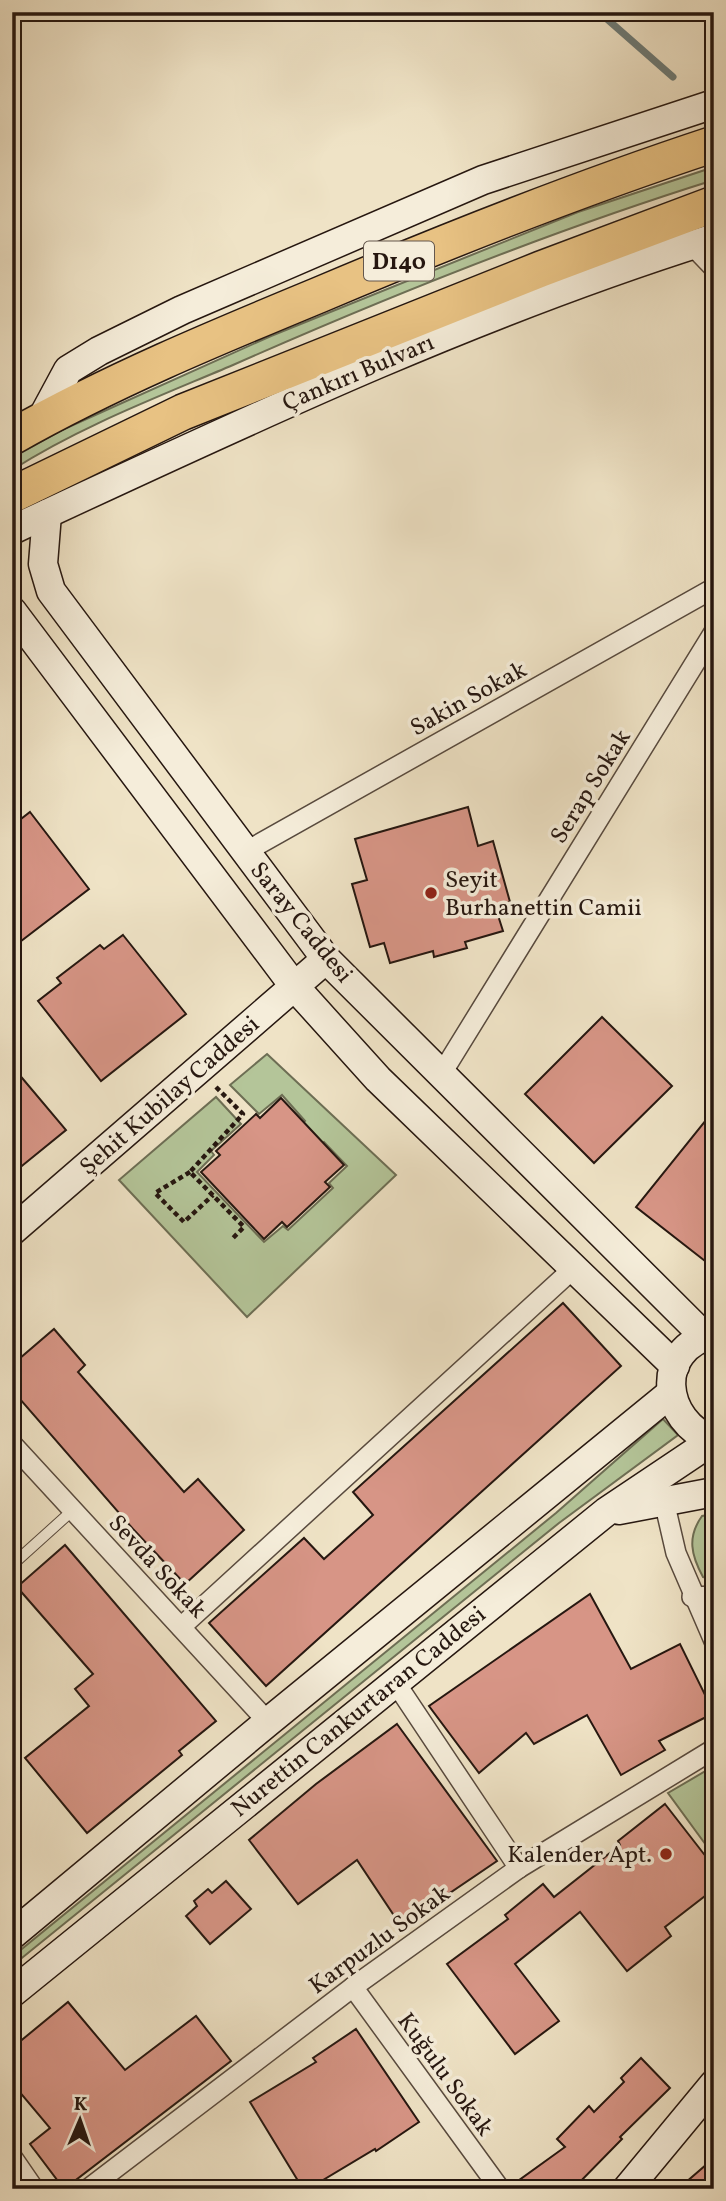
<svg xmlns="http://www.w3.org/2000/svg" width="726" height="2201" viewBox="0 0 726 2201" font-family="Vollkorn,serif">
<style>
.green{fill:#b4c599;stroke:#6d6e54;stroke-width:2}
.lines{fill:none;stroke-linecap:round;stroke-linejoin:round}
.stream{stroke:#6d7b77;stroke-width:7}
.building{fill:#d79586;stroke:#261710;stroke-width:2}
.lane-casing{stroke:#584a3e;stroke-width:12}
.street-casing{stroke:#584a3e;stroke-width:22}
.secondary-casing{stroke:#261710;stroke-width:31}
.highway-casing{stroke:#261710;stroke-width:38}
.path{stroke:#261710;stroke-width:4.5;stroke-dasharray:5 3.5;stroke-linecap:butt}
.lane{stroke:#f5edda;stroke-width:10}
.street{stroke:#f5edda;stroke-width:19}
.secondary{stroke:#f5edda;stroke-width:28}
.highway{stroke:#e8c283;stroke-width:35}
.poi-dot{fill:#8f2418;stroke:#f5edda;stroke-width:2.5}
.labels{text-anchor:middle;stroke-width:7;stroke-linejoin:round;paint-order:stroke}
.shield{fill:#f5edda;stroke:#64574d;stroke-width:2}
.shield-label{font-size:23px;font-weight:bold;fill:#261710}
.street-label{font-size:24px;fill:#261710;stroke:#f5edda}
.poi-label{font-size:24px;fill:#261710;stroke:#f5edda;text-anchor:start}
</style>
<rect width="100%" height="100%" fill="#efe3c6"/>
<filter id="stains"><feTurbulence type="fractalNoise" baseFrequency=".00286" numOctaves="4"/><feColorMatrix values="0 0 0 0 .2 0 0 0 0 .09 0 0 0 0 .02 0 0 0 .5 -.17"/></filter>
<radialGradient id="worn" r=".72"><stop offset=".6" stop-color="#630" stop-opacity="0"/><stop offset="1" stop-color="#630" stop-opacity=".3"/></radialGradient>
<g class="green">
<path d="M714 167V180C551 231 389 296 233 365 158 397 81 426 12 470V458L62 430 271 336 578 212Z"/>
<path d="M267 1054 396 1175 247 1317 119 1180 216 1097 241 1124 211 1151 214 1155 197 1172 264 1242 283 1226 288 1230 333 1188 329 1183 347 1166 324 1142 319 1146 300 1125 305 1121 282 1095 259 1114 230 1085Z"/>
<path d="M663 1419 678 1435 559 1523 12 1966V1957L556 1513Z"/>
<path d="M714 1514V1579L703 1577C691 1555 687 1537 702 1516Z"/>
<path d="M714 1766V1856L668 1793Z"/>
</g>
<g class="lines">
<path class="stream" d="M599 12 673 77"/>
</g>
<g class="building">
<path d="M468 807 478 846 493 841 510 902 495 906 503 931 465 942 467 948 434 957 433 951 390 963 384 943 370 947 352 884 367 880 355 839Z"/>
<path d="M30 812 89 889 12 948V826Z"/>
<path d="M123 935 186 1014 101 1081 38 1001 61 983 57 978 100 945 104 949Z"/>
<path d="M602 1017 672 1086 594 1163 525 1094Z"/>
<path d="M12 1066 66 1130 12 1174Z"/>
<path d="M281 1098 344 1165 325 1182 330 1187 287 1227 282 1222 264 1239 201 1172 220 1155 216 1151 256 1114 260 1118Z"/>
<path d="M714 1110V1268L636 1207Z"/>
<path d="M563 1303 621 1366 266 1686 209 1623 304 1538 324 1559 373 1515 353 1492Z"/>
<path d="M54 1329 85 1365 78 1372 184 1492 198 1479 244 1530 185 1584 133 1529 12 1390V1365Z"/>
<path d="M65 1545 216 1721 179 1751 182 1755 87 1833 25 1758 89 1706 75 1689 93 1674 17 1587Z"/>
<path d="M590 1594 631 1669 680 1644 714 1713 659 1741 665 1750 621 1775 587 1715 534 1744 526 1733 479 1773 429 1706Z"/>
<path d="M397 1724 497 1861 401 1926 357 1860 298 1904 249 1840 316 1784Z"/>
<path d="M665 1804 714 1867V1889L665 1927 671 1936 627 1971 580 1912 515 1964 559 2021 515 2054 447 1964 508 1919 505 1915 543 1884 554 1897 620 1845 618 1841Z"/>
<path d="M226 1881 251 1909 210 1944 186 1916 197 1906 194 1901 208 1889 212 1893Z"/>
<path d="M68 2002 125 2070 196 2016 231 2061 64 2189 30 2144 50 2128 12 2083V2048Z"/>
<path d="M356 2029 419 2122 376 2151 375 2149 308 2189H303L250 2102 316 2062 313 2058Z"/>
<path d="M641 2058 670 2088 620 2137 622 2139 573 2189H512L511 2186 565 2147 557 2139 589 2106 594 2112 624 2082 621 2078Z"/>
<path d="M714 2158V2189H678Z"/>
</g>
<g class="lines">
<g class="lane-casing">
<path id="lane" d="M12 1565 73 1510"/>
</g>
<g class="street-casing">
<g id="street">
<path d="M692 245 714 268"/>
<path d="M245 852 714 588"/>
<path d="M442 1073 714 632"/>
<path d="M12 1444 268 1722"/>
<path d="M664 1501 676 1553 714 1641"/>
<path d="M692 1597 714 1596"/>
<path d="M181 1627 574 1268"/>
<path d="M395 1682 519 1868"/>
<path d="M353 1987 500 2189"/>
<path d="M12 2157 34 2189"/>
<path d="M88 2189 353 1987 519 1868 714 1749"/>
</g>
</g>
<g class="secondary-casing">
<g id="secondary">
<path d="M40 422 68 370 99 351 182 310 483 180 714 104"/>
<path d="M47 514 43 564 51 591 326 959 704 1336"/>
<path d="M12 530C242 423 471 314 714 238"/>
<path d="M12 611 294 986 378 1079 675 1366"/>
<path d="M12 1231 326 959"/>
<path d="M714 1334C653 1349 661 1421 714 1441"/>
<path d="M619 1510 714 1492"/>
<path d="M12 1935 268 1722 671 1393"/>
<path d="M12 1993 606 1512 712 1441"/>
<path d="M627 2189 714 2084"/>
</g>
</g>
<g class="highway-casing">
<g id="highway">
<path d="M12 437C111 381 215 338 319 295 449 240 580 188 714 144"/>
<path d="M12 495 183 412 541 269 714 204"/>
</g>
</g>
<g class="path">
<path d="M216 1087 243 1114 190 1172 244 1227 232 1239"/>
<path d="M190 1172 155 1193 184 1222 213 1195"/>
</g>
<use href="#lane" class="lane"/>
<use href="#street" class="street"/>
<use href="#secondary" class="secondary"/>
<use href="#highway" class="highway"/>
</g>
<g class="poi-dot">
<circle cx="431" cy="893" r="7"/>
<circle cx="666" cy="1854" r="7"/>
</g>
<g class="labels">
<rect class="shield" x="364" y="241.5" width="70" height="39" rx="5"/>
<g class="shield-label">
<text x="399" y="269">D140</text>
</g>
<g class="street-label">
<text transform="translate(358 372) rotate(-23)" y="8">Çankırı Bulvarı</text>
<text transform="translate(468 698) rotate(-29)" y="8">Sakin Sokak</text>
<text transform="translate(590 786) rotate(-58)" y="8">Serap Sokak</text>
<text transform="translate(302 922) rotate(51)" y="8">Saray Caddesi</text>
<text transform="translate(169 1095) rotate(-41)" y="8">Şehit Kubilay Caddesi</text>
<text transform="translate(158 1566) rotate(47)" y="8">Sevda Sokak</text>
<text transform="translate(358 1711) rotate(-39)" y="8">Nurettin Cankurtaran Caddesi</text>
<text transform="translate(379 1939) rotate(-36)" y="8">Karpuzlu Sokak</text>
<text transform="translate(446 2074) rotate(54)" y="8">Kuğulu Sokak</text>
</g>
<g class="poi-label">
<text x="445" y="887">Seyit<tspan x="445" dy="28">Burhanettin Camii</tspan></text>
<text x="652" y="1862" text-anchor="end">Kalender Apt.</text>
</g>
</g>
<rect width="726" height="2201" fill="none" stroke="#efe3c6" stroke-width="42"/>
<rect x="14" y="14" width="698" height="2173" fill="none" stroke="#261710" stroke-width="3.5"/>
<rect x="21" y="21" width="684" height="2159" fill="none" stroke="#261710" stroke-width="2"/>
<g transform="translate(80 2120) rotate(2)" stroke="#f5edda" stroke-width="5" paint-order="stroke">
<path d="M0-5L12 26L0 18L-12 26Z" fill="#261710"/>
<text y="-10" font-size="19" font-weight="bold" text-anchor="middle" fill="#261710">K</text>
</g>
<rect width="100%" height="100%" filter="url(#stains)"/>
<rect width="100%" height="100%" fill="url(#worn)"/>
</svg>
